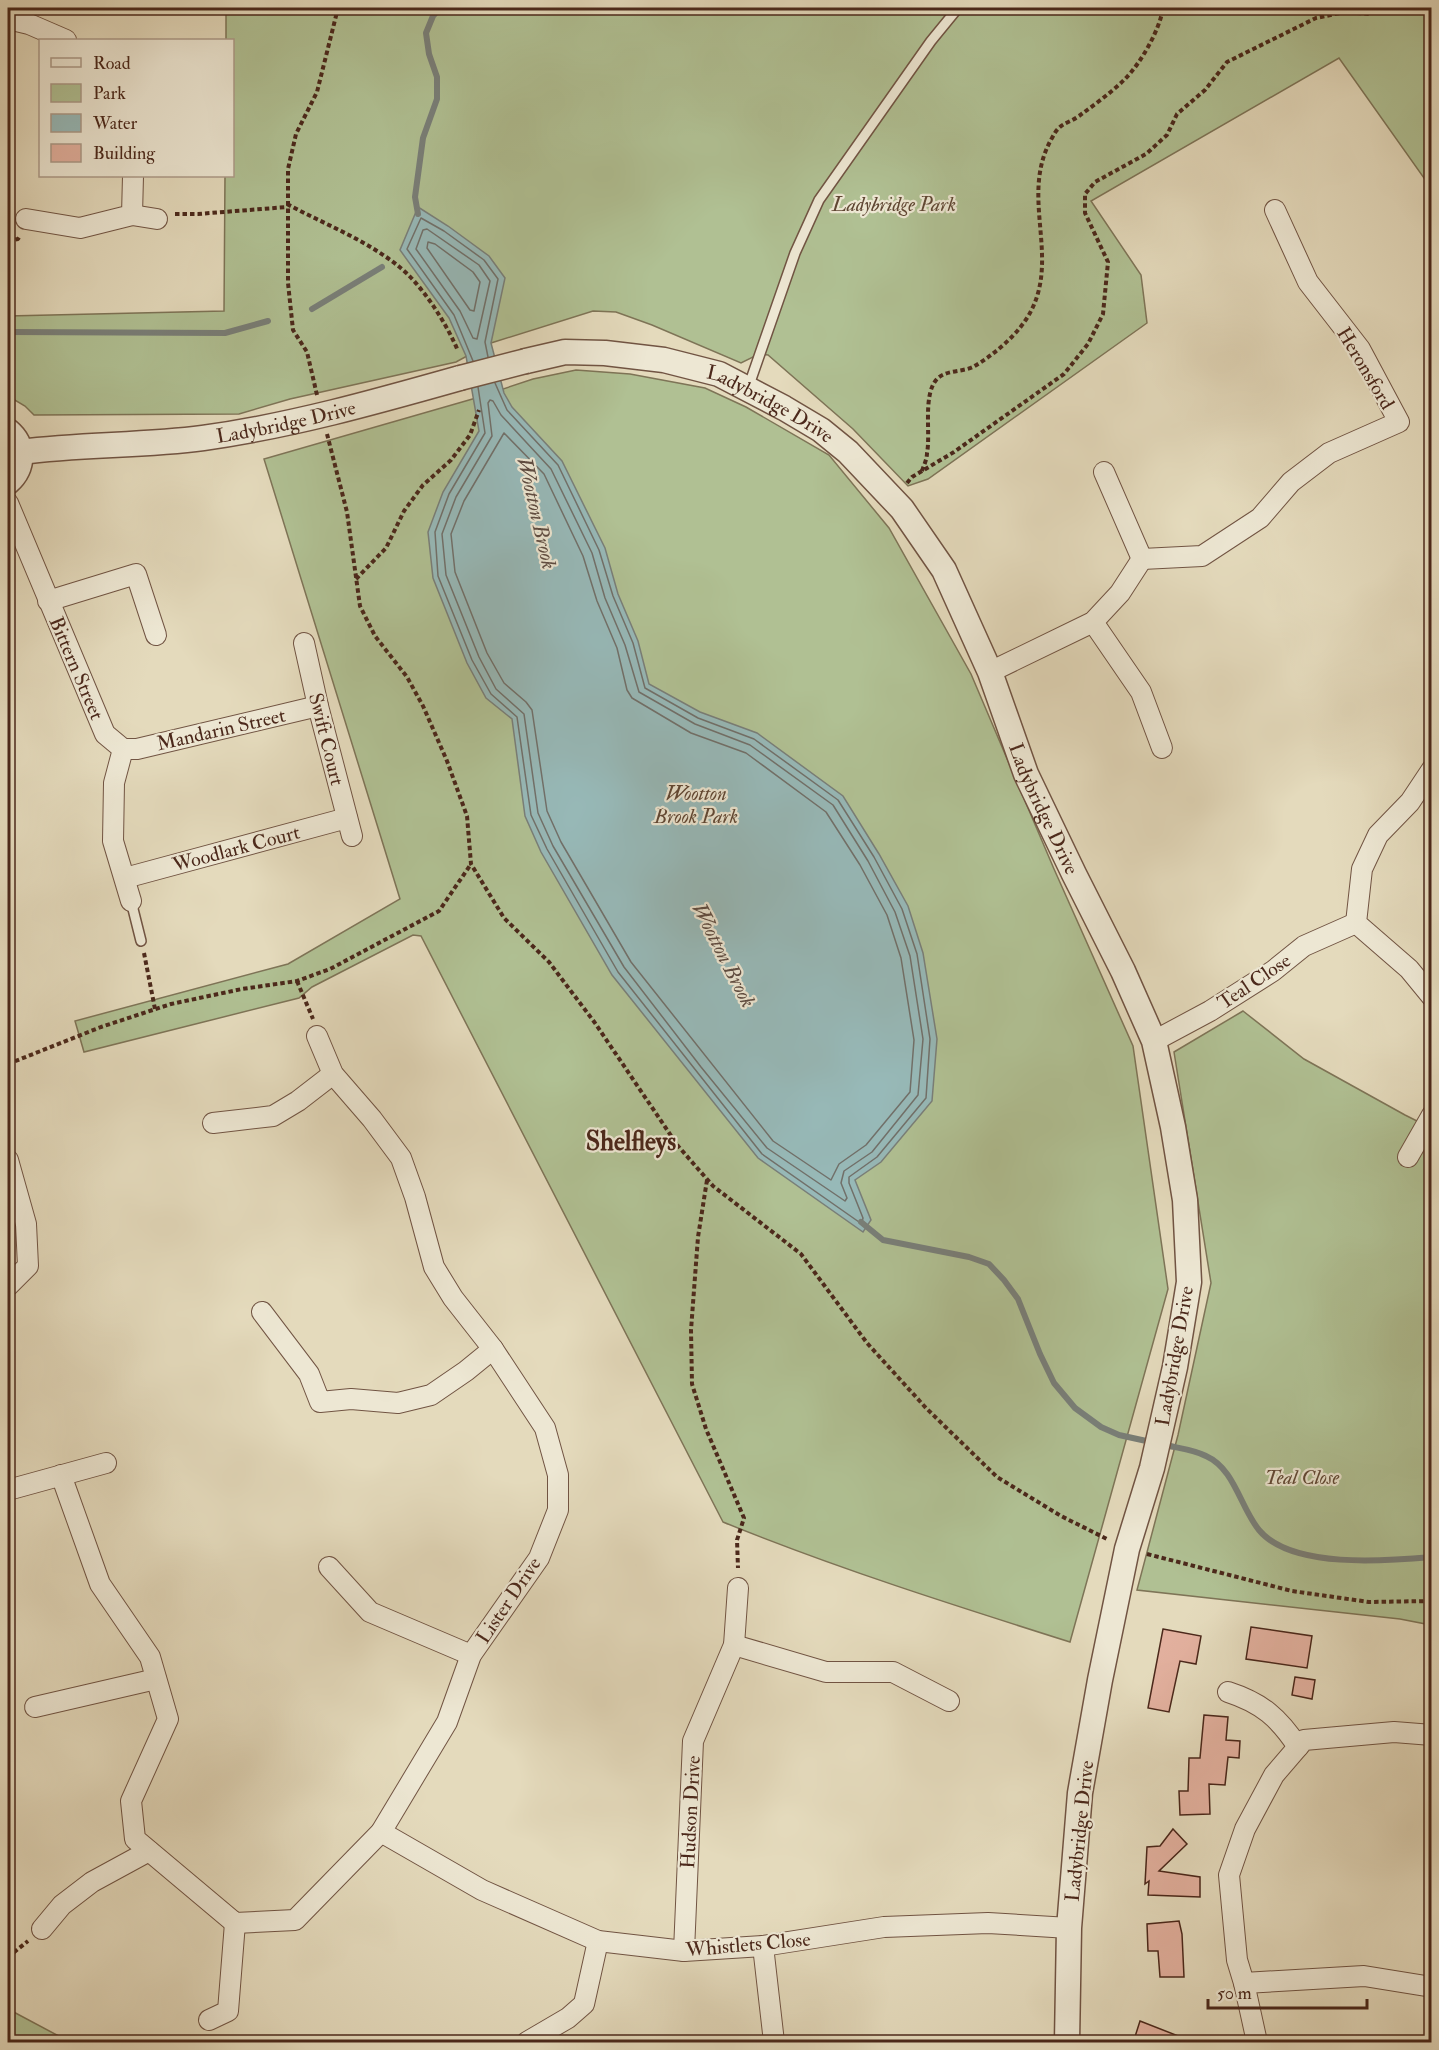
<svg xmlns="http://www.w3.org/2000/svg" width="1439" height="2050" viewBox="0 0 1439 2050" font-family="'IM FELL Double Pica',serif">
<style>
.green{fill:#b0c093;stroke:#7e7457;stroke-width:1.5}
.water{fill:#97b9b8;stroke:#797f79;stroke-width:1.5}
.lines{fill:none;stroke-linecap:round;stroke-linejoin:round}
.shore{stroke:#71706a;stroke-width:1.5}
.stream{stroke:#797f79;stroke-width:6}
.building{fill:#e2b09e;stroke:#4b281b;stroke-width:1.5}
.service-casing{stroke:#715443;stroke-width:12}
.minor-casing{stroke:#715443;stroke-width:22}
.tertiary-casing{stroke:#715443;stroke-width:27}
.path{stroke:#4b281b;stroke-width:4;stroke-dasharray:4.5 3;stroke-linecap:butt}
.service{stroke:#ede7d3;stroke-width:9}
.minor{stroke:#ede7d3;stroke-width:20}
.tertiary{stroke:#ede7d3;stroke-width:24}
.tertiary-bridge-casing{stroke:#715443;stroke-width:27;stroke-linecap:butt}
.tertiary-bridge{stroke:#ede7d3;stroke-width:24}
.labels{text-anchor:middle;stroke-width:4.5;stroke-linejoin:round;paint-order:stroke}
.park-label{font-size:20px;font-style:italic;fill:#5f4633;stroke:#ede7d3}
.street-label{font-size:20px;fill:#4b281b;stroke:#ede7d3}
.water-label{font-size:21px;font-style:italic;fill:#5e4c42;stroke:#ede7d3}
.district-label{font-size:26px;font-weight:bold;fill:#4b281b;stroke:#ede7d3}
</style>
<rect width="100%" height="100%" fill="#e4dabc"/>
<filter id="stains"><feTurbulence type="fractalNoise" baseFrequency=".00333" numOctaves="4"/><feColorMatrix values="0 0 0 0 .2 0 0 0 0 .09 0 0 0 0 .02 0 0 0 .5 -.17"/></filter>
<radialGradient id="worn" r=".72"><stop offset=".6" stop-color="#630" stop-opacity="0"/><stop offset="1" stop-color="#630" stop-opacity=".3"/></radialGradient>
<g class="green">
<path d="M226 8H1431V188L1339 58 1091 201 1141 275 1147 323 928 479 908 486 853 429 768 355 759 354 741 363 652 325 616 312 593 311 491 343 456 362 290 399 239 414 34 415 25 406 8 396V316L224 311 225 176H232V40H226Z"/>
<path d="M576 370 630 374 705 388 746 407 829 455 889 528 971 674 1054 869 1133 1046 1168 1289 1070 1642C953 1605 836 1568 723 1522L421 936 413 935 312 987 299 998 84 1052 75 1021 288 964 400 899 264 459 476 398 533 379Z"/>
<path d="M1243 1011 1304 1059 1405 1115 1431 1128V1625L1400 1619 1137 1590 1178 1435 1211 1283 1174 1052Z"/>
<path d="M8 2009 70 2042H8Z"/>
</g>
<path class="water" d="M418 207 448 226 489 256 505 278 491 343 504 393 512 407 562 461 605 548 618 594 638 641 649 684 700 712 757 733 843 796 879 854 908 906 923 953 937 1039 932 1101 881 1162 855 1180 871 1220 863 1232 758 1158 612 975 541 852 525 816 512 719 486 698 467 663 433 578 428 532 443 492 479 431 466 356 449 318 400 250Z"/>
<g class="lines">
<g class="shore">
<path d="M427 229 479 265 490 281 477 339 473 338 460 311 416 249 423 230Z"/>
<path d="M428 242 435 244 473 272 480 282 474 311 470 310 427 248Z"/>
<path d="M473 361 454 315 407 249 421 218 444 231 484 260 498 279 485 342 488 357"/>
<path d="M478 387 485 433 449 494 435 532 438 576 472 660 491 694 517 717 531 815 547 849 618 972 762 1154 859 1222H862L863 1218 849 1183V1177L877 1157 926 1098 930 1039 917 954 902 909 874 857 838 800 754 739 698 718 645 688 633 643 613 596 599 550 558 465 507 410 495 383"/>
<path d="M490 400 493 401 501 415 551 469 592 553 605 598 625 645 639 692 695 724 750 745 833 805 868 861 895 912 910 956 923 1039 918 1095 872 1152 844 1171 841 1183 847 1198 845 1201 767 1148 701 1067 624 967 553 846 538 813 524 714 496 689 479 657 446 575 442 534 456 497 492 436 488 403Z"/>
<path d="M504 433 544 474 583 556 597 601 617 648 627 690 632 698 691 733 746 753 826 812 860 865 887 915 901 958 914 1040 910 1092 866 1145 839 1164 831 1180 773 1141 631 962 561 842 547 811 532 710 526 702 504 683 487 653 455 572 451 534 464 501Z"/>
</g>
<g class="stream">
<path d="M418 214 415 197 423 138 437 99V77L429 54 426 33 433 16 440 8"/>
<path d="M312 309 382 267"/>
<path d="M8 332 225 333 268 321"/>
<path d="M861 1222 883 1240 969 1257 989 1264 1004 1280 1018 1299 1040 1354 1054 1383 1075 1408 1101 1427 1119 1435 1151 1442"/>
<path d="M1161 1444C1176 1448 1193 1449 1206 1456 1235 1469 1240 1507 1259 1530 1291 1569 1386 1561 1432 1557"/>
</g>
</g>
<g class="building">
<path d="M1251 1627 1312 1636 1307 1668 1246 1659Z"/>
<path d="M1163 1629 1201 1636 1196 1664 1180 1661 1169 1712 1148 1708Z"/>
<path d="M1295 1677 1315 1680 1312 1699 1292 1695Z"/>
<path d="M1204 1715 1228 1717 1226 1740 1240 1741 1239 1758 1228 1757 1225 1785 1209 1784 1210 1814 1180 1815 1179 1791H1188L1189 1758H1200Z"/>
<path d="M1173 1829 1187 1844 1159 1871 1200 1877V1897L1148 1895 1149 1881 1145 1884 1147 1847 1160 1846Z"/>
<path d="M1179 1921 1182 1934 1184 1977H1160L1158 1951H1148L1147 1924Z"/>
<path d="M1140 2021 1191 2041V2043H1133Z"/>
</g>
<g class="lines">
<g class="service-casing">
<g id="service">
<path d="M748 388 795 253 819 200 931 41 958 8"/>
<path d="M131 901 141 941"/>
</g>
</g>
<g class="minor-casing">
<g id="minor">
<path d="M8 19 29 24 66 40"/>
<path d="M132 215 157 219"/>
<path d="M26 219 80 228 132 215 133 176"/>
<path d="M1104 472 1142 559"/>
<path d="M8 503 105 734 123 749 114 783 113 841 131 901"/>
<path d="M1142 559 1202 556 1260 518 1291 482 1329 453 1399 422 1360 349 1308 282 1275 210"/>
<path d="M48 601 136 574 156 635"/>
<path d="M1093 622 1141 692 1162 748"/>
<path d="M304 643 318 706 352 836"/>
<path d="M990 672 1093 622 1120 593 1142 559"/>
<path d="M123 749H137L318 706"/>
<path d="M1432 769 1410 802 1378 835 1362 869 1356 923 1409 969 1432 997"/>
<path d="M125 878 347 818"/>
<path d="M1154 1041 1210 1011 1273 971 1304 946 1356 923"/>
<path d="M213 1123 273 1116 298 1101 333 1074"/>
<path d="M1408 1157 1432 1115"/>
<path d="M8 1160 26 1224 28 1266 8 1286"/>
<path d="M262 1312 309 1374 320 1402 351 1399 398 1403 431 1395 466 1371 493 1349"/>
<path d="M61 1475 100 1584 150 1657 168 1719 131 1801 135 1839 235 1923 295 1920 381 1832 447 1722 471 1655 539 1558 558 1510V1475L545 1428 493 1349 453 1298 434 1267 415 1197 401 1158 372 1119 333 1074 317 1036"/>
<path d="M8 1490 106 1463"/>
<path d="M329 1567 370 1612 471 1655"/>
<path d="M734 1645 826 1672H893L949 1701"/>
<path d="M1228 1692C1262 1703 1279 1718 1298 1747"/>
<path d="M35 1707 156 1679"/>
<path d="M381 1832 482 1890 598 1941 684 1951 763 1946 884 1927 988 1923 1069 1928"/>
<path d="M42 1929 62 1905 92 1882 149 1851"/>
<path d="M763 1946 774 2042"/>
<path d="M684 1951 693 1741 734 1645 738 1588"/>
<path d="M1244 1983 1364 1976 1432 1987"/>
<path d="M209 2020 228 2011 235 1923"/>
<path d="M527 2042 568 2018 584 2004 598 1941"/>
<path d="M1257 2042 1244 1983 1237 1960 1229 1875 1245 1829 1274 1775 1304 1740 1394 1732 1432 1735"/>
</g>
</g>
<g class="tertiary-casing">
<g id="tertiary">
<path id="s1" d="M526 361 565 352 605 353 664 360 719 374 784 408 821 430 848 452 902 509 944 570 990 672 1026 774 1074 874 1123 971 1154 1041 1173 1127 1185 1200 1189 1282 1175 1367 1152 1468 1127 1549 1100 1680 1080 1793 1069 1928 1067 2042"/>
<path d="M8 431C25 445 24 468 8 482"/>
<path id="s2" d="M21 452C82 444 143 446 203 438 290 426 375 402 460 378"/>
</g>
</g>
<g class="path">
<path d="M1388 8 1400 13 1409 8"/>
<path d="M287 204C324 224 364 239 397 265 421 283 447 324 458 351"/>
<path d="M175 214H198L287 207"/>
<path d="M8 241 18 239 20 236"/>
<path d="M317 395 307 352 293 330 288 283V169L296 134 317 92 338 8"/>
<path d="M327 434 347 512 360 606 375 636 407 677 423 706 447 761 467 816 471 864 504 918 549 962 595 1023 678 1146 713 1186 801 1254 867 1343 926 1408 997 1477 1061 1516 1109 1540"/>
<path d="M922 471C924 465 927 459 927 453 931 433 922 393 938 378 947 370 962 372 973 367 994 355 1020 333 1031 311 1060 255 1019 195 1052 138 1060 122 1066 125 1079 116 1094 105 1112 92 1125 79 1141 63 1160 29 1163 8"/>
<path d="M907 483 912 477 954 452 1064 374 1088 344 1103 314 1108 262 1085 213V194L1095 182 1146 154 1167 135 1177 114 1205 90 1227 62 1316 18 1345 12 1369 14 1385 8"/>
<path d="M356 579 386 548 404 511 423 485 451 460 470 435 479 410"/>
<path d="M144 953 155 1009"/>
<path d="M297 981 313 1019"/>
<path d="M8 1064 101 1027 171 1004 242 989 297 981 330 969 439 911 471 864"/>
<path d="M707 1180 698 1237 691 1330 692 1384 706 1429 744 1518 737 1540 738 1568"/>
<path d="M1147 1554 1292 1591 1369 1602 1432 1601"/>
<path d="M8 1957 28 1941"/>
</g>
<use href="#service" class="service"/>
<use href="#minor" class="minor"/>
<use href="#tertiary" class="tertiary"/>
<g class="tertiary-bridge-casing">
<path id="tertiary-bridge" d="M460 378 526 361"/>
</g>
<use href="#tertiary-bridge" class="tertiary-bridge"/>
</g>
<g class="labels">
<g class="park-label">
<text x="894" y="211">Ladybridge Park</text>
<text x="696" y="800">Wootton<tspan x="696" dy="23">Brook Park</tspan></text>
<text x="1302" y="1484">Teal Close</text>
</g>
<g class="street-label">
<text transform="translate(1366 368) rotate(59)" y="7">Heronsford</text>
<text dy="7" stroke="none"><textPath href="#s1" startOffset="255">Ladybridge Drive</textPath></text>
<text dy="7" stroke="none"><textPath href="#s2" startOffset="267">Ladybridge Drive</textPath></text>
<text transform="translate(77 668) rotate(67)" y="7">Bittern Street</text>
<text transform="translate(221 729) rotate(-13)" y="7">Mandarin Street</text>
<text transform="translate(327 739) rotate(76)" y="7">Swift Court</text>
<text dy="7" stroke="none"><textPath href="#s1" startOffset="759">Ladybridge Drive</textPath></text>
<text transform="translate(236 848) rotate(-15)" y="7">Woodlark Court</text>
<text transform="translate(1254 981) rotate(-34)" y="7">Teal Close</text>
<text transform="translate(1174 1356) rotate(-80)" y="7">Ladybridge Drive</text>
<text transform="translate(508 1600) rotate(-56)" y="7">Lister Drive</text>
<text transform="translate(690 1812) rotate(-87)" y="7">Hudson Drive</text>
<text transform="translate(1079 1831) rotate(-84)" y="7">Ladybridge Drive</text>
<text transform="translate(748 1944) rotate(-5)" y="7">Whistlets Close</text>
</g>
<g class="water-label">
<text transform="translate(537 513) rotate(77)" y="7">Wootton Brook</text>
<text transform="translate(724 955) rotate(63)" y="7">Wootton Brook</text>
</g>
<g class="district-label">
<text x="631" y="1150">Shelfleys</text>
</g>
</g>
<rect width="1439" height="2050" fill="none" stroke="#e4dabc" stroke-width="30"/>
<rect x="9" y="9" width="1421" height="2032" fill="none" stroke="#4b281b" stroke-width="3"/>
<rect x="15" y="15" width="1409" height="2020" fill="none" stroke="#4b281b" stroke-width="1.5"/>
<rect x="39" y="39" width="195" height="138" fill="#ede7d3" stroke="#ac9b89" stroke-width="1.5"/>
<rect x="51" y="58" width="30" height="9" fill="#ede7d3" stroke="#ac9b89" stroke-width="1.5"/>
<text x="93" y="69" font-size="18" fill="#4b281b">Road</text>
<rect x="51" y="84" width="30" height="18" fill="#b0c093" stroke="#ac9b89" stroke-width="1.5"/>
<text x="93" y="99" font-size="18" fill="#4b281b">Park</text>
<rect x="51" y="114" width="30" height="18" fill="#97b9b8" stroke="#ac9b89" stroke-width="1.5"/>
<text x="93" y="129" font-size="18" fill="#4b281b">Water</text>
<rect x="51" y="144" width="30" height="18" fill="#e2b09e" stroke="#ac9b89" stroke-width="1.5"/>
<text x="93" y="159" font-size="18" fill="#4b281b">Building</text>
<path d="M1208 1999v9h159v-9" fill="none" stroke="#4b281b" stroke-width="3"/>
<text x="1217" y="1999" font-size="18" fill="#4b281b" stroke="#ede7d3" stroke-width="4.5" paint-order="stroke">50 m</text>
<rect width="100%" height="100%" filter="url(#stains)"/>
<rect width="100%" height="100%" fill="url(#worn)"/>
</svg>
